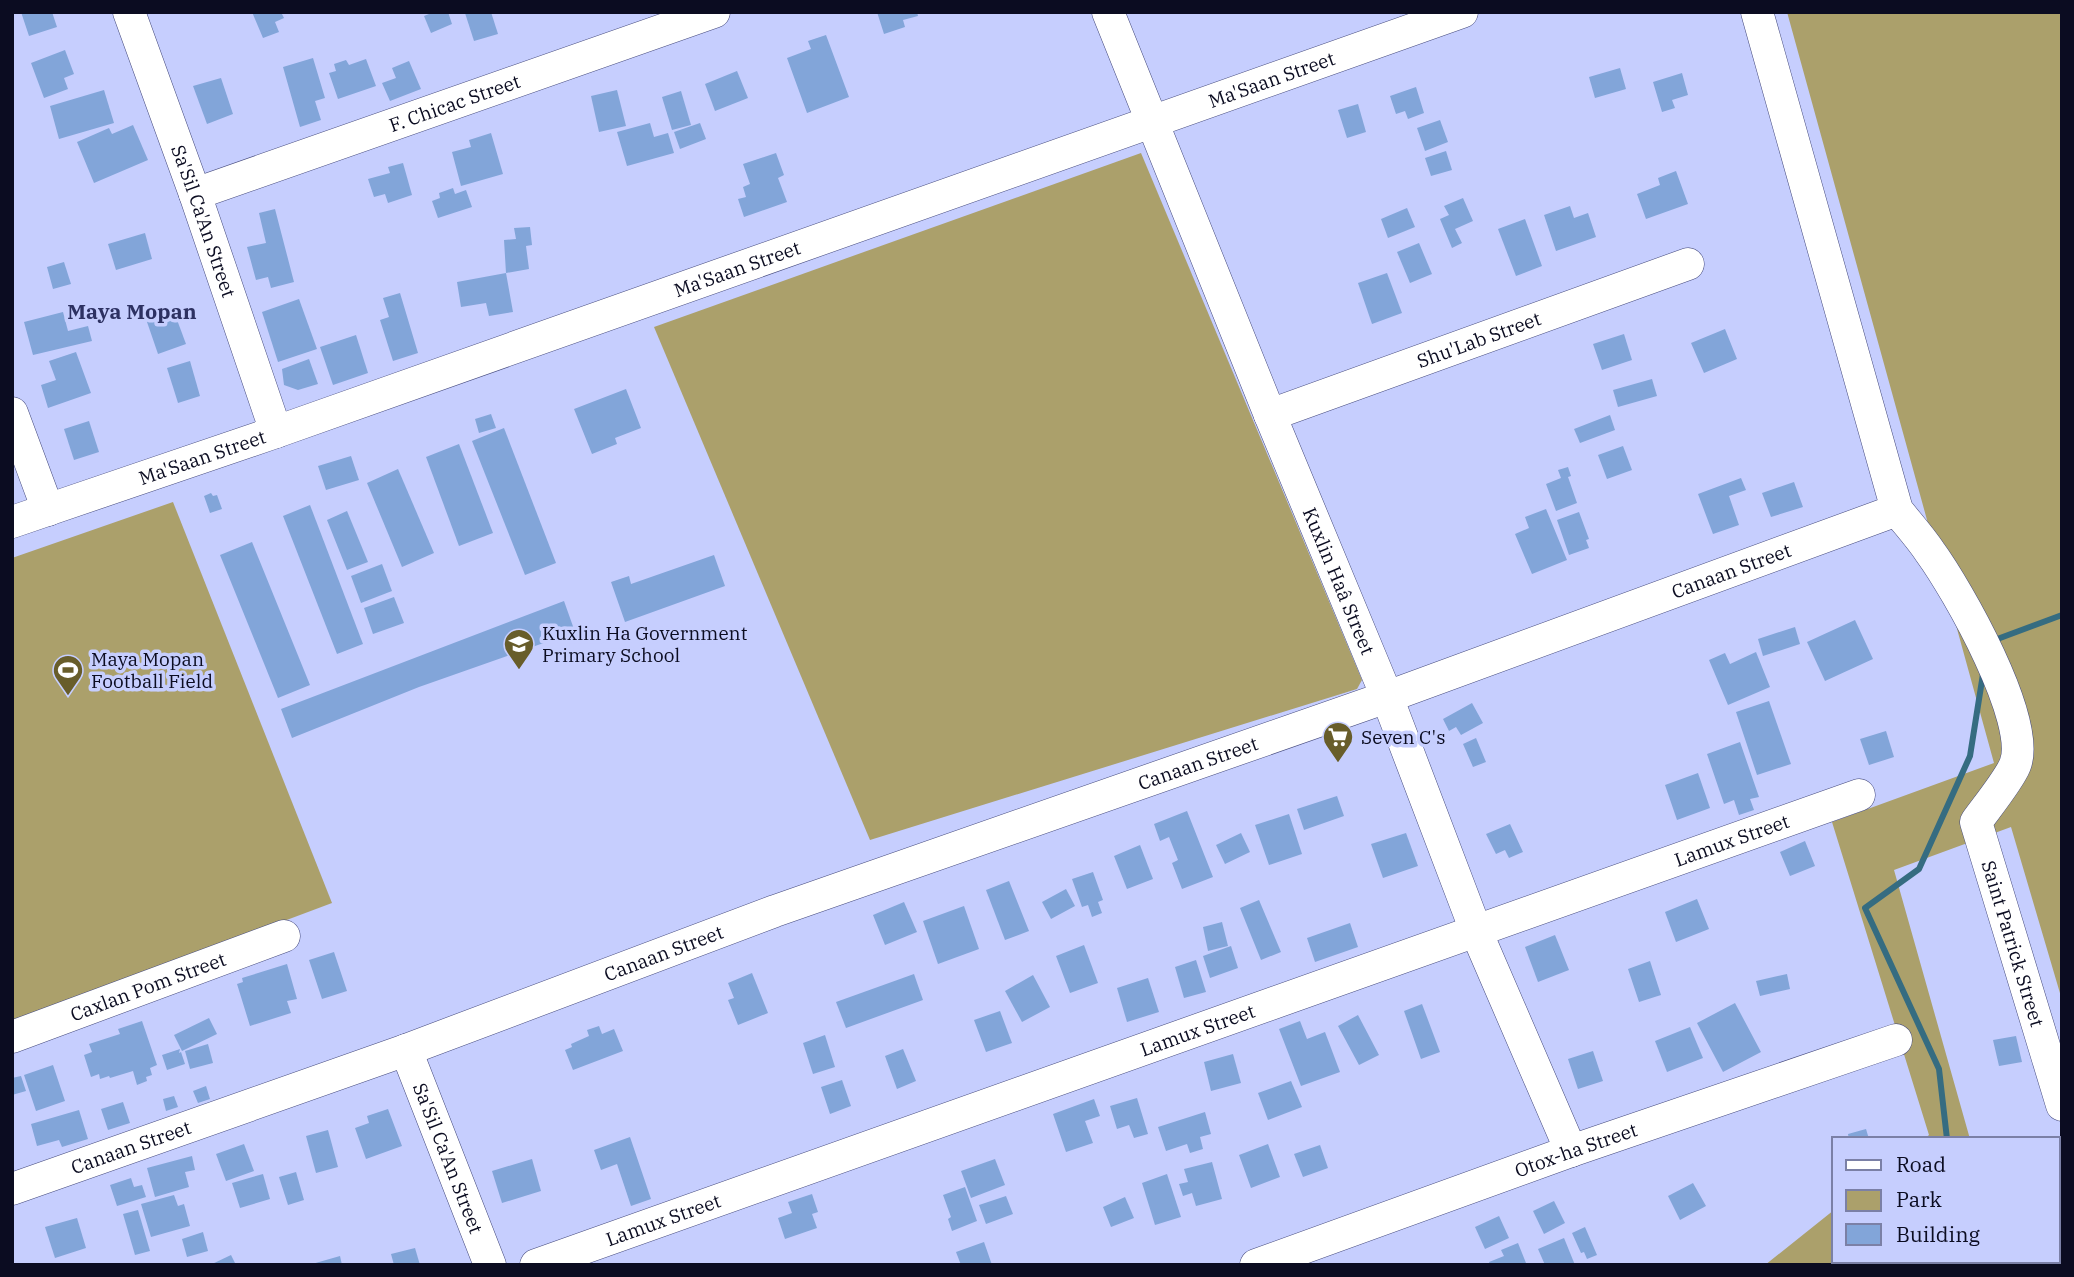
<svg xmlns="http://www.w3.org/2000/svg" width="2074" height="1277" viewBox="0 0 2074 1277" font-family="'IBM Plex Serif',serif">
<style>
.green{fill:#aba06b}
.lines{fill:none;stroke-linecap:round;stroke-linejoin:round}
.stream{stroke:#356c81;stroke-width:6}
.building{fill:#82a5d9}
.minor-casing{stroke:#454a7d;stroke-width:33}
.minor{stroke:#fff;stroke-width:32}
.labels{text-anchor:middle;stroke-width:7;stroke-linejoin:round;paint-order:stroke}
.street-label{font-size:19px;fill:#0b0c21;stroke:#c6cefe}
.poi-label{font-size:19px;fill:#0b0c21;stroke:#c6cefe;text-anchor:start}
.neighbourhood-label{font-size:21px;font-weight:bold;fill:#2d3162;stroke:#c6cefe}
</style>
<rect width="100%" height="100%" fill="#c6cefe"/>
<g class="green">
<path d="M1787 12H2062V1000L2011 827 1894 870 1970 1139H1924L1929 1135 1832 822 1994 763Z"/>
<path d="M1141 153 1362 680 1357 689 870 840 654 327Z"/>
<path d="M173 502 332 903 12 1023V558Z"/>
<path d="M1834 1210V1261H1956L1957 1265H1765Z"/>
</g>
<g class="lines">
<g class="stream">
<path d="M1992 641 2062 615"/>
<path d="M1947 1139 1939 1069 1865 908 1919 869 1970 756 1983 674"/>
<path d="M1897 1265 1900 1261"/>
</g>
</g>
<g class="building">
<path d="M21 12H52L57 27 29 36Z"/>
<path d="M252 12H281L284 18 275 22 279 32 263 38Z"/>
<path d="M434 12H448L452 24 431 33 424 16Z"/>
<path d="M491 12 498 34 474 41 465 13Z"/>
<path d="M877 12H917L918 16 903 20 905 27 884 34Z"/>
<path d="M826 35 849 97 807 113 787 58 811 49 808 41Z"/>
<path d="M65 50 74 74 64 78 68 89 44 98 31 63Z"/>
<path d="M313 58 325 98 315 101 321 120 300 127 283 67Z"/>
<path d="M366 59 376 86 338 99 329 73 336 71 334 64 346 60 349 65Z"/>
<path d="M409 61 421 89 390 101 382 83 396 78 392 68Z"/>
<path d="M1620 68 1626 89 1595 98 1589 77Z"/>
<path d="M737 71 748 98 715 111 705 84Z"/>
<path d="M1682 73 1688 95 1672 100 1675 108 1662 112 1653 82Z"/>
<path d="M221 78 233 114 207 124 193 86Z"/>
<path d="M1416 87 1424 113 1408 119 1405 111 1396 114 1390 96Z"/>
<path d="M104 90 114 123 59 139 50 106Z"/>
<path d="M617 90 626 126 599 132 591 96Z"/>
<path d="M681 91 691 125 672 130 662 97Z"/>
<path d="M1358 104 1366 132 1347 138 1338 110Z"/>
<path d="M1440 120 1448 142 1425 151 1417 128Z"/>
<path d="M650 123 654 137 668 133 674 153 627 166 617 132Z"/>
<path d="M700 123 706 139 680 149 674 132Z"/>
<path d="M133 125 148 160 94 183 77 142 109 128 112 134Z"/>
<path d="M491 133 503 174 461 186 452 152 471 147 469 140Z"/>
<path d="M1446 151 1452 170 1431 176 1425 158Z"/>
<path d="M776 153 784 175 778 178 787 202 744 217 738 199 746 197 743 187 750 184 743 164Z"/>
<path d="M403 163 412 195 388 203 385 194 374 197 368 179 390 173 388 167Z"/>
<path d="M1676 171 1688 204 1646 219 1637 194 1660 185 1658 178Z"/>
<path d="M453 188 455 194 466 190 472 207 438 218 432 201 440 198 439 193Z"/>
<path d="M1463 198 1473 221 1455 229 1462 243 1452 248 1440 219 1449 215 1444 206Z"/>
<path d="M1570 206 1574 218 1588 213 1596 237 1556 251 1544 215Z"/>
<path d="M1407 208 1415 227 1388 238 1381 219Z"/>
<path d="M275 209 294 282 271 288 268 277 256 280 247 247 266 243 259 213Z"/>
<path d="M1525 219 1542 266 1516 276 1498 229Z"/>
<path d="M530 227 532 245 526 246 529 269 506 273 504 240 516 239 514 228Z"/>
<path d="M145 233 152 259 116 270 108 244Z"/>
<path d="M1419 243 1432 274 1410 283 1397 252Z"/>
<path d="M64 262 71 284 53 289 47 267Z"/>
<path d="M506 273 513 312 489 316 486 303 461 307 457 282Z"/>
<path d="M1387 273 1402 313 1372 324 1358 283Z"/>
<path d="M400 293 418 353 393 361 380 320 389 317 383 298Z"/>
<path d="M299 299 317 349 278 362 262 312Z"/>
<path d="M173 309 186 344 158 354 146 319Z"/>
<path d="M63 312 68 331 88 326 92 341 33 355 24 322Z"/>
<path d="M1725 329 1737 359 1704 373 1691 343Z"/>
<path d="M1624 334 1632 360 1602 370 1593 344Z"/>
<path d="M356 335 368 373 333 385 320 347Z"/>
<path d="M76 352 91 393 48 408 41 385 56 380 49 361Z"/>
<path d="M309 359 318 384 298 390 284 385 282 369Z"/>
<path d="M190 361 200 396 178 403 167 368Z"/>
<path d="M1652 379 1657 396 1618 407 1613 390Z"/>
<path d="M626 389 641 428 615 438 617 444 592 454 574 409Z"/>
<path d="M491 414 496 428 479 433 475 419Z"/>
<path d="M1610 415 1615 430 1580 443 1574 429Z"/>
<path d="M89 421 99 452 74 460 64 429Z"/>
<path d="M504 428 556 563 525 575 472 441Z"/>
<path d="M459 444 493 533 459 546 426 457Z"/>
<path d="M1623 446 1632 470 1607 479 1598 455Z"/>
<path d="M351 456 359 480 326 490 318 466Z"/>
<path d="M1568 467 1571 476 1568 477 1577 503 1556 511 1546 484 1561 478 1558 470Z"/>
<path d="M398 469 434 553 402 567 367 483Z"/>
<path d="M1741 478 1746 490 1729 496 1739 525 1713 534 1698 494Z"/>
<path d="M1794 482 1803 507 1771 517 1762 493Z"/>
<path d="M211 493 213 496 217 495 222 509 210 513 204 496Z"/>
<path d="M310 505 363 644 337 654 283 516Z"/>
<path d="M1546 509 1567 560 1532 574 1515 534 1529 528 1525 517Z"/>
<path d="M347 511 368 562 347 570 327 520Z"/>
<path d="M1579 512 1589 539 1586 540 1589 548 1569 555 1557 520Z"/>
<path d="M252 542 310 685 278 698 220 555Z"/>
<path d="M714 555 725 586 625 622 611 582 629 576 631 584Z"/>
<path d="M382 564 392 591 361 603 351 576Z"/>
<path d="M394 597 404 623 373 634 364 608Z"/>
<path d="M564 601 575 632 419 687 292 738 281 709Z"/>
<path d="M1855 620 1873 659 1825 681 1807 642Z"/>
<path d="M1795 627 1800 644 1763 656 1758 639Z"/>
<path d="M1756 652 1770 687 1728 705 1709 660 1725 653 1730 664Z"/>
<path d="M1769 701 1791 764 1757 775 1736 712Z"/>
<path d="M1472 703 1483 723 1461 735 1456 727 1449 731 1443 719Z"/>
<path d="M1886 731 1894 757 1869 765 1860 739Z"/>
<path d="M1476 738 1486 762 1473 767 1463 744Z"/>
<path d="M1740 742 1759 797 1750 799 1754 810 1739 815 1734 800 1724 804 1707 754Z"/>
<path d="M1698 773 1710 808 1677 820 1665 785Z"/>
<path d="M1337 796 1344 816 1304 830 1297 809Z"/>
<path d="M1187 811 1213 877 1182 889 1172 863 1178 860 1169 837 1160 841 1154 824Z"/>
<path d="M1289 814 1302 854 1269 865 1255 825Z"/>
<path d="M1510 824 1523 852 1509 858 1505 850 1496 854 1486 834Z"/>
<path d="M1241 833 1250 852 1225 864 1216 845Z"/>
<path d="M1406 833 1418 866 1383 878 1371 844Z"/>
<path d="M1805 841 1815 866 1790 876 1780 852Z"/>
<path d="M1140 845 1153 879 1127 889 1114 856Z"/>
<path d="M1093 872 1103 900 1098 902 1102 913 1092 917 1088 905 1082 907 1072 879Z"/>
<path d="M1009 881 1029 931 1005 940 986 890Z"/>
<path d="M1066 889 1075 906 1051 919 1042 902Z"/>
<path d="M1697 899 1709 929 1676 942 1665 912Z"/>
<path d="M1259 900 1281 952 1261 960 1240 908Z"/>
<path d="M904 902 917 932 885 945 873 915Z"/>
<path d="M964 906 979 949 938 964 923 921Z"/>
<path d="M1222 922 1228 946 1208 951 1203 927Z"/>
<path d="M1350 923 1358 947 1315 962 1307 938Z"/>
<path d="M1555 935 1569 970 1538 982 1525 947Z"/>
<path d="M1084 945 1098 983 1070 993 1056 956Z"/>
<path d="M1231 946 1238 968 1210 978 1203 956Z"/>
<path d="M334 952 347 991 322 999 309 960Z"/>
<path d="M1196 960 1206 992 1184 998 1175 967Z"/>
<path d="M1650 961 1661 995 1639 1002 1628 969Z"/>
<path d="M287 964 297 999 287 1001 291 1013 250 1026 237 984 243 982 242 978Z"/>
<path d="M752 973 768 1013 738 1025 728 1000 734 998 728 983Z"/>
<path d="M914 974 923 1000 846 1028 836 1002Z"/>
<path d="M1787 974 1790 989 1760 996 1756 981Z"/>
<path d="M1033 975 1050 1007 1022 1022 1005 991Z"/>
<path d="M1148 978 1159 1012 1127 1022 1117 988Z"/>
<path d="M1735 1003 1761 1052 1723 1072 1697 1023Z"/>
<path d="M1422 1004 1440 1052 1421 1059 1404 1011Z"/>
<path d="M1000 1011 1012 1043 986 1052 974 1020Z"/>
<path d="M1358 1015 1379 1055 1359 1065 1338 1026Z"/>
<path d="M209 1018 217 1034 182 1051 174 1035Z"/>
<path d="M142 1021 157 1065 150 1068 152 1075 146 1077 147 1081 137 1085 133 1071 110 1078 109 1076 100 1079 99 1074 91 1077 84 1055 92 1052 89 1044 120 1034 118 1029Z"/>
<path d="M1300 1021 1307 1039 1325 1032 1340 1072 1301 1086 1279 1029Z"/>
<path d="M599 1026 602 1034 614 1029 623 1051 573 1070 565 1050 572 1047 571 1044 589 1036 587 1030Z"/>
<path d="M1690 1027 1703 1058 1667 1072 1655 1041Z"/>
<path d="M825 1035 835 1067 813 1074 803 1043Z"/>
<path d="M2016 1036 2022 1062 1999 1066 1993 1040Z"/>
<path d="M208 1044 213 1063 190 1069 185 1051Z"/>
<path d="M180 1049 179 1053 181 1052 185 1064 167 1070 162 1055Z"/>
<path d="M903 1049 916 1081 897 1089 885 1056Z"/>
<path d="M1593 1051 1603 1081 1578 1089 1568 1059Z"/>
<path d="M1233 1054 1241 1083 1211 1091 1204 1062Z"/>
<path d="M53 1065 65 1101 36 1111 24 1075Z"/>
<path d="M21 1076 26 1091 12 1095V1078Z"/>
<path d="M842 1080 851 1106 830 1114 821 1087Z"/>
<path d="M1291 1081 1302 1107 1268 1120 1258 1093Z"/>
<path d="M206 1086 210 1099 198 1103 193 1091Z"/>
<path d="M174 1096 178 1107 166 1111 163 1099Z"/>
<path d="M1137 1098 1148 1134 1134 1138 1129 1125 1117 1129 1110 1106Z"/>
<path d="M1094 1099 1100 1116 1085 1121 1093 1143 1066 1152 1053 1114Z"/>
<path d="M123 1102 130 1123 108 1130 101 1109Z"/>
<path d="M388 1109 402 1146 366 1159 355 1128 369 1123 367 1116Z"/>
<path d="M79 1110 88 1139 62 1147 59 1140 37 1146 31 1124Z"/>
<path d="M1205 1112 1211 1134 1200 1137 1203 1149 1190 1153 1187 1144 1166 1151 1158 1127Z"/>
<path d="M1866 1129 1869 1139H1849L1848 1134Z"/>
<path d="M328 1130 338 1167 316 1173 306 1136Z"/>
<path d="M630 1137 651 1199 631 1206 617 1164 601 1170 594 1150Z"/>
<path d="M244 1144 254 1171 226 1181 216 1154Z"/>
<path d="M1268 1144 1280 1177 1251 1188 1239 1155Z"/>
<path d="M1320 1145 1328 1168 1303 1177 1294 1154Z"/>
<path d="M192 1156 195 1170 185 1172 189 1187 155 1197 147 1168Z"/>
<path d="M532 1159 541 1191 502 1203 492 1171Z"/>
<path d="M995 1159 1005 1185 971 1198 961 1171Z"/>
<path d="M1212 1162 1222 1199 1196 1206 1192 1193 1183 1196 1179 1184 1188 1182 1184 1169Z"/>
<path d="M296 1172 304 1200 288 1205 279 1177Z"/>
<path d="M263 1174 270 1199 240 1208 232 1183Z"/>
<path d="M1167 1174 1181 1217 1155 1225 1142 1183Z"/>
<path d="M131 1178 134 1187 142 1185 146 1197 117 1206 110 1185Z"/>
<path d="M1693 1183 1706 1206 1680 1220 1668 1196Z"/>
<path d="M965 1187 977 1221 952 1231 948 1219 951 1217 943 1195Z"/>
<path d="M812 1194 818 1212 812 1214 817 1228 785 1239 778 1218 792 1213 788 1202Z"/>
<path d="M174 1195 178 1206 184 1204 190 1226 151 1237 141 1204Z"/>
<path d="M1006 1196 1013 1214 986 1224 979 1205Z"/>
<path d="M1125 1197 1134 1218 1111 1227 1103 1207Z"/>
<path d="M1554 1201 1565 1223 1544 1234 1533 1211Z"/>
<path d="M138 1210 150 1251 135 1255 123 1214Z"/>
<path d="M1499 1216 1509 1238 1485 1249 1475 1227Z"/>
<path d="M77 1218 86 1248 55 1258 45 1227Z"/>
<path d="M1585 1227 1597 1255 1587 1259 1584 1252 1581 1253 1572 1233Z"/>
<path d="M203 1232 208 1251 187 1257 182 1239Z"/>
<path d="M1564 1238 1575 1265H1545L1538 1249Z"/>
<path d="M984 1242 992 1265H961L956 1252Z"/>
<path d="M1518 1243 1526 1263 1490 1265 1489 1262 1504 1256 1501 1250Z"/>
<path d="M415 1248 420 1265H394L391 1254Z"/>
<path d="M231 1255 236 1265H210Z"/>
<path d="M340 1256 342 1265H312V1264Z"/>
</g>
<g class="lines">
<g class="minor-casing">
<g id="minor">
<path id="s1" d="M129 12 195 194 276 432"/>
<path id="s2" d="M1108 12 1270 415 1387 697 1476 931 1571 1151"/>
<path id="s3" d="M1757 12 1897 510C1908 524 1920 537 1930 552 1957 589 2033 722 2015 765 2009 780 1986 808 1976 822L2062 1105"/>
<path id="s4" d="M195 194 714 12"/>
<path d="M12 413 48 510"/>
<path id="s5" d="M1270 415 1688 264"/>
<path id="s6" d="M12 522 276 432 1462 12"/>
<path id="s7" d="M12 1037 284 936"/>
<path id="s8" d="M406 1050 490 1265"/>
<path id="s9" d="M12 1189 406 1050 775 911 1387 697 1897 510"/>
<path id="s10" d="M536 1265 1859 795"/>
<path id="s11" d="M1256 1265 1571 1151 1896 1040"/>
</g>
</g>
<use href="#minor" class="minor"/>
</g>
<defs>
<g id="school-pin" transform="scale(1.575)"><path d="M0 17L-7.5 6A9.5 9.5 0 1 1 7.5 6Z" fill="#685d2a" stroke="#c6cefe"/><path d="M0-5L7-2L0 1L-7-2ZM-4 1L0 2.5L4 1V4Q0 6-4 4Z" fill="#fff"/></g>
<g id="stadium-pin" transform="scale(1.575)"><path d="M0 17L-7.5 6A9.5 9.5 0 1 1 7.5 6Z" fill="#685d2a" stroke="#c6cefe"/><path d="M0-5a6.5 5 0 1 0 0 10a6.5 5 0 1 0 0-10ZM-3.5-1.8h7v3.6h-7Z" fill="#fff"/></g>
<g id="supermarket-pin" transform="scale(1.575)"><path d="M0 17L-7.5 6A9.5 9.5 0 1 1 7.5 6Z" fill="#685d2a" stroke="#c6cefe"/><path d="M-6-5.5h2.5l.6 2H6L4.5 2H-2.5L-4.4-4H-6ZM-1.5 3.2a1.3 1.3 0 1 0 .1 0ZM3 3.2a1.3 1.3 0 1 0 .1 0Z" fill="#fff"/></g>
</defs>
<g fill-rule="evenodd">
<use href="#school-pin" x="519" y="644"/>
<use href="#stadium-pin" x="68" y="670"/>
<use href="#supermarket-pin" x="1338" y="737"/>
</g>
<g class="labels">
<g class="street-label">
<text dy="7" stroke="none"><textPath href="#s6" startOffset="1335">Ma'Saan Street</textPath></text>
<text dy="7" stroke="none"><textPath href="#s4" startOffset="275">F. Chicac Street</textPath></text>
<text dy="7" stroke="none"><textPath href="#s1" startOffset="222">Sa'Sil Ca'An Street</textPath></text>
<text dy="7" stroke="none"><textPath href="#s6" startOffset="768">Ma'Saan Street</textPath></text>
<text dy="7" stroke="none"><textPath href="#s5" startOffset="222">Shu'Lab Street</textPath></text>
<text dy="7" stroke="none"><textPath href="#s6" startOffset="201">Ma'Saan Street</textPath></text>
<text dy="7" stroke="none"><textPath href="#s9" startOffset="1827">Canaan Street</textPath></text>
<text dy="7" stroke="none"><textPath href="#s2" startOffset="614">Kuxlin Haâ Street</textPath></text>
<text dy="7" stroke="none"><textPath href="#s9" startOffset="1260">Canaan Street</textPath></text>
<text dy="7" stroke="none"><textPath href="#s10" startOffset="1269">Lamux Street</textPath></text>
<text dy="7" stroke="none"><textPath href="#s3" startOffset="1001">Saint Patrick Street</textPath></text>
<text dy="7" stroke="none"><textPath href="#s9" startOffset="693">Canaan Street</textPath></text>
<text dy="7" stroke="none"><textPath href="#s7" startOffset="145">Caxlan Pom Street</textPath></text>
<text dy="7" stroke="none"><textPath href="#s10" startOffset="702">Lamux Street</textPath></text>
<text dy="7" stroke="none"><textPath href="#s9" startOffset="126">Canaan Street</textPath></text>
<text dy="7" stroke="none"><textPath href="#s11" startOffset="340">Otox-ha Street</textPath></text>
<text dy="7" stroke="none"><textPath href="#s8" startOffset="116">Sa'Sil Ca'An Street</textPath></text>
<text dy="7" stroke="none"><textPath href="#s10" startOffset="135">Lamux Street</textPath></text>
</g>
<g class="poi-label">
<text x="542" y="640">Kuxlin Ha Government<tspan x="542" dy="22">Primary School</tspan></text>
<text x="91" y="666">Maya Mopan<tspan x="91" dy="22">Football Field</tspan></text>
<text x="1361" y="744">Seven C's</text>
</g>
<g class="neighbourhood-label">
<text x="132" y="319">Maya Mopan</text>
</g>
</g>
<rect width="2074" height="1277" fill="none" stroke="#0b0c21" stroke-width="28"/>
<rect x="1832" y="1137" width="228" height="126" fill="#c6cefe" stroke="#7b80a6" stroke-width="2"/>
<rect x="1846" y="1160" width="35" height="10" fill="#ffffff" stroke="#7b80a6" stroke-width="2"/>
<text x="1896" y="1172" font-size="21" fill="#0b0c21">Road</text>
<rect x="1846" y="1190" width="35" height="21" fill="#aba06b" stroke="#7b80a6" stroke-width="2"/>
<text x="1896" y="1207" font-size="21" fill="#0b0c21">Park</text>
<rect x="1846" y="1224" width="35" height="21" fill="#82a5d9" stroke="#7b80a6" stroke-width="2"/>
<text x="1896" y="1242" font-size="21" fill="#0b0c21">Building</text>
</svg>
